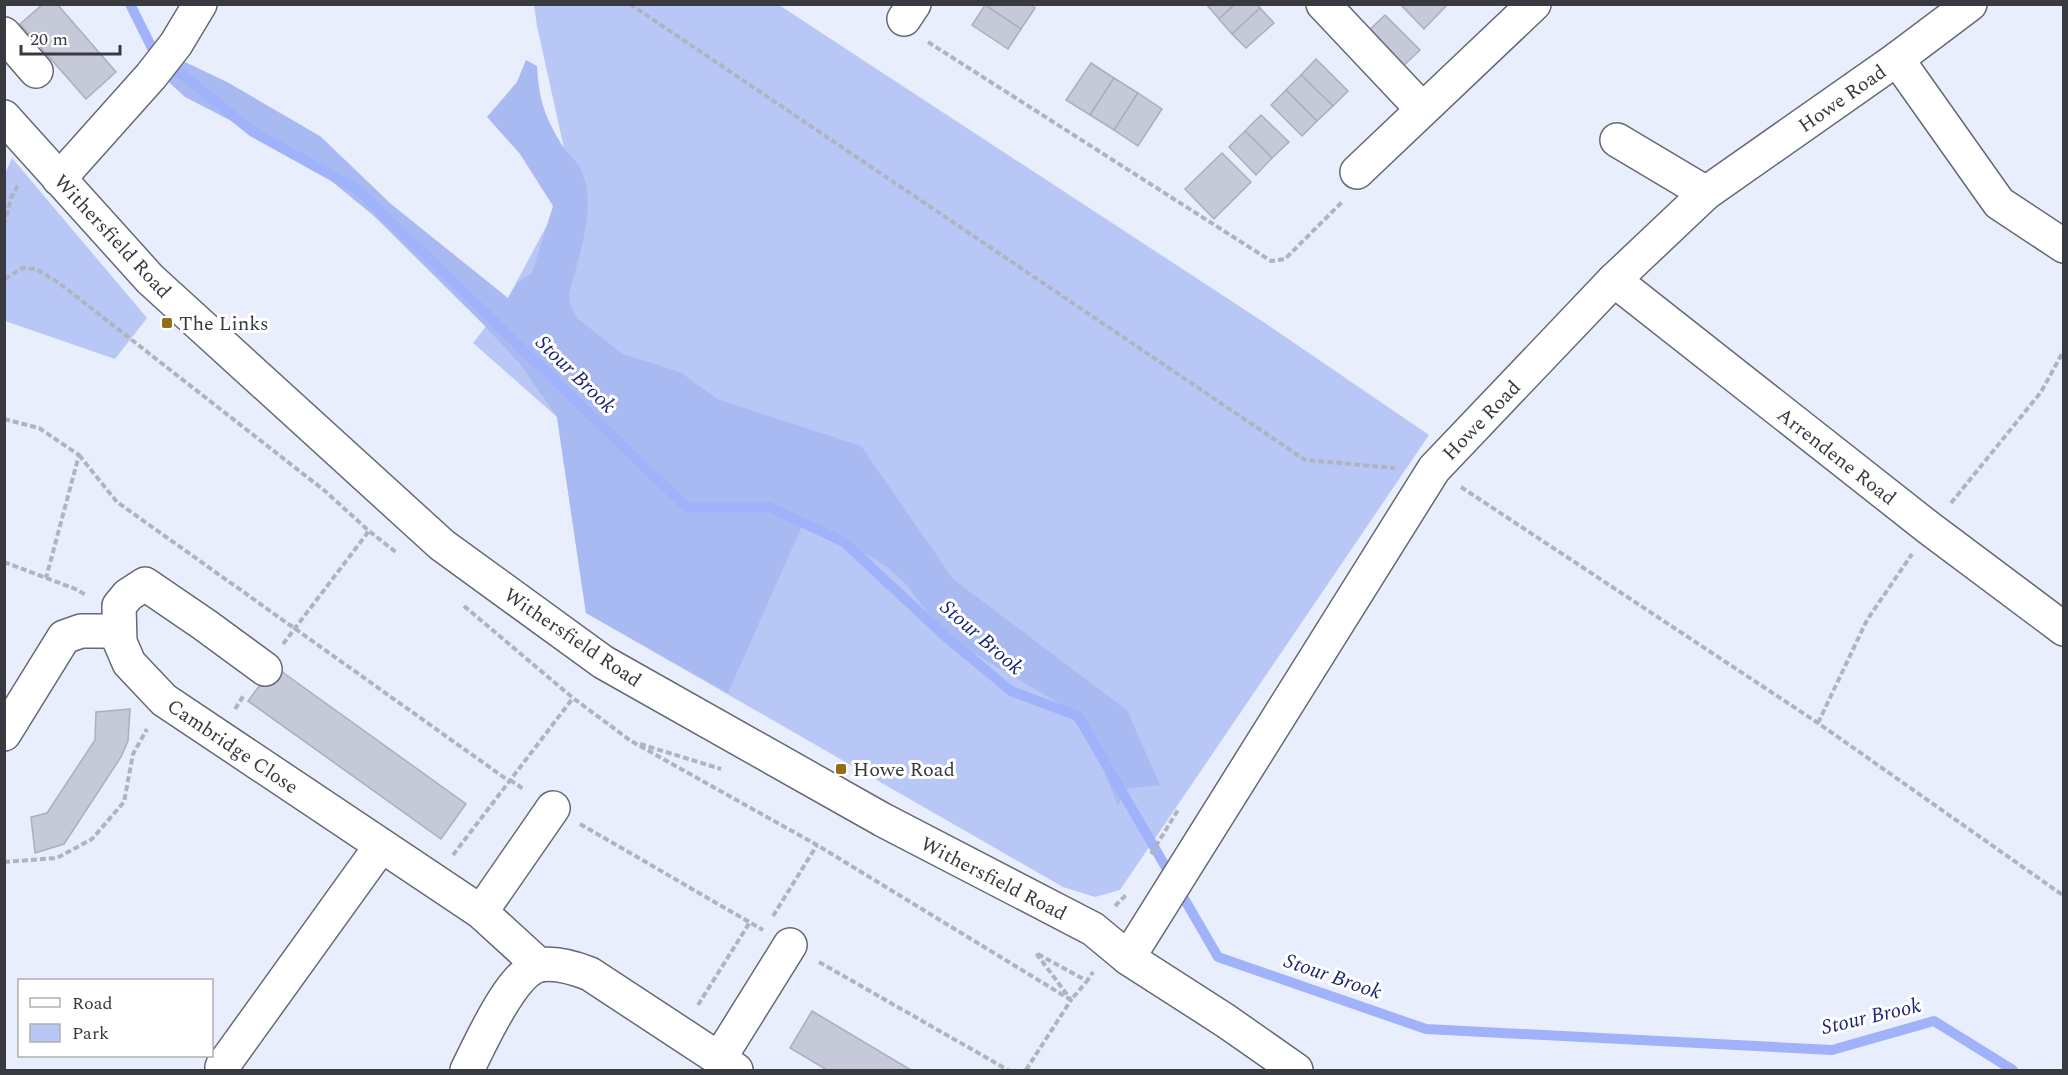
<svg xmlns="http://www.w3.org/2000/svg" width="2068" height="1075" viewBox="0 0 2068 1075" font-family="Spectral,serif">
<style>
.green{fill:#b9c7f6}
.forest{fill:#a9b9f2}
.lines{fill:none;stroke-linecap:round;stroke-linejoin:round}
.stream{stroke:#a0b3fa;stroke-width:10}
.building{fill:#c5c9d8;stroke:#aaafbd;stroke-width:1.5}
.minor-casing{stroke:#656976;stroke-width:36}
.path{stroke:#b0b4c0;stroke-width:4;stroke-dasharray:6 3;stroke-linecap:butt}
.minor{stroke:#fff;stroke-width:33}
.poi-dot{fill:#966c18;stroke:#fff;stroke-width:2}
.labels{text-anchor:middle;stroke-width:6;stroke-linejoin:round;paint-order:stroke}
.street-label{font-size:20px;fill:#383a40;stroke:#fff}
.poi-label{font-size:20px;fill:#383a40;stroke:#fff;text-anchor:start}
.water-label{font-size:21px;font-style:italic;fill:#1e2575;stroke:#fff}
</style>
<rect width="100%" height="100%" fill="#e9eefd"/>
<g class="green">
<path d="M534 5H779L1265 323 1429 435 1120 890 1095 897 1063 887 586 613 557 417 473 343 508 298 571 180 537 26Z"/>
<path d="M12 158 147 318 115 359 5 321 4 176Z"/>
</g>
<path class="forest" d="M526 60 537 66C539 97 543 113 559 140 564 150 573 157 579 166 599 201 579 256 569 293L570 304 578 319 623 354 680 372 717 399 861 446 953 579 1127 710 1160 785 1124 789 1118 806 1096 752 1064 706 946 637 905 583 886 566 805 519 728 693 586 613 557 417 520 364 483 324 374 216 312 165 253 132 185 97 161 75 183 61 227 82 320 136 391 204 508 298 517 283 532 273 553 206 520 154 487 117 517 82Z"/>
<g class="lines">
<path class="stream" d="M130 4 154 52 253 132 358 190 686 507H769L844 542 946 637 1011 691 1078 716 1218 957 1426 1029 1832 1050 1934 1021 2013 1070"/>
</g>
<g class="building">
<path d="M43 4H57L116 72 86 99 20 24Z"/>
<path d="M1029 4 1035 8 1021 29 985 5Z"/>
<path d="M1206 4H1235L1219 19Z"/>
<path d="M1235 4H1256L1260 8 1232 34 1219 19Z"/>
<path d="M1400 4H1448L1424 29Z"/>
<path d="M985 5 1021 29 1008 49 972 25Z"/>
<path d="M1260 8 1274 23 1246 48 1232 34Z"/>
<path d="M1385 15 1420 50 1400 69 1365 34Z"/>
<path d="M1316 59 1348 91 1333 106 1301 75Z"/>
<path d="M1091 63 1114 78 1090 115 1066 100Z"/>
<path d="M1301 75 1333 106 1317 121 1286 90Z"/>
<path d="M1114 78 1138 93 1114 130 1090 115Z"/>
<path d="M1286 90 1317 121 1302 136 1271 105Z"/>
<path d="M1138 93 1162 109 1138 146 1114 130Z"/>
<path d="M1261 115 1289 142 1272 158 1245 131Z"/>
<path d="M1245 131 1272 158 1256 175 1229 147Z"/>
<path d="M1222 153 1251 182 1214 219 1185 189Z"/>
<path d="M274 666 466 804 441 839 248 701Z"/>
<path d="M130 709 128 741 121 757 64 844 35 853 31 817 47 813 95 740 96 712Z"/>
<path d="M812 1011 911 1070H827L790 1048Z"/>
</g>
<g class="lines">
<g class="minor-casing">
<g id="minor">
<path d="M1323 4 1422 109"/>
<path d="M904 19 914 4"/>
<path d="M4 34 36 71"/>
<path d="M1897 59 1999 203 2064 246"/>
<path d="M4 117 150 279 442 545 603 662 883 820 1093 929 1128 958 1226 1021 1296 1070"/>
<path d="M1617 140 1706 193"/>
<path d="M1357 172 1534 4"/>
<path d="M59 179 151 76 176 44 200 4"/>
<path d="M1614 280 1929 528 2064 629"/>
<path d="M265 669 205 625 145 584 128 595 119 606 120 642 129 663 164 700 481 912 539 965"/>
<path d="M4 734 64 637 81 631H119"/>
<path d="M481 912 553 808"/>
<path d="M1128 958 1434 469 1614 280 1706 193 1897 59 1970 4"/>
<path d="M719 1059 790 945"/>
<path d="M222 1067 381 846"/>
<path d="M467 1070C480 1045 511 972 540 965 557 962 575 968 590 974L736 1070"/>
</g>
</g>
<g class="path">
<path d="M630 4 1305 460 1395 468"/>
<path d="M928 42 1271 261 1285 259 1343 201"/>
<path d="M4 225 11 198 19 183"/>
<path d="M5 279 22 268 36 269 59 283 325 491 369 531 397 553"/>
<path d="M4 419 39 428 79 455 46 578"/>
<path d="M79 455 117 502 509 781"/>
<path d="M1461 487 1818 723 2064 896"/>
<path d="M1951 503 2041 392 2064 350"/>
<path d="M4 562 78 590 87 596"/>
<path d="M464 606 573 698 631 741 817 845 1071 1000 1087 981"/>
<path d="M283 644 369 531"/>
<path d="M235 709 244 695"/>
<path d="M1818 723 1867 620 1912 554"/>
<path d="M640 744 721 769"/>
<path d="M510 780 525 790"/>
<path d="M580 824 763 930"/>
<path d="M1151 854 1178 810"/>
<path d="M453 855 573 698"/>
<path d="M4 862 57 858 92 839 124 802 133 754 147 729"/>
<path d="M1115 906 1127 894"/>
<path d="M773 916 817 845"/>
<path d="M819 962 1008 1070"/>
<path d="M698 1005 750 922"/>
<path d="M1026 1070 1071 1000 1036 953 1087 981 1093 972"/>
</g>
<use href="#minor" class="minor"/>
</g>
<g class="poi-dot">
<rect x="161" y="317" width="12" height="12" rx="3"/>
<rect x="835" y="763" width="12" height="12" rx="3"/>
</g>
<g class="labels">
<g class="street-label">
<text transform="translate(1842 98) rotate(-35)" y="7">Howe Road</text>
<text transform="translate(113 236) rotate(47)" y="7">Withersfield Road</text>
<text transform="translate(1481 420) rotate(-46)" y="7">Howe Road</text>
<text transform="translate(1837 456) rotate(38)" y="7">Arrendene Road</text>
<text transform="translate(573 637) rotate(34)" y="7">Withersfield Road</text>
<text transform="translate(233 746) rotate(34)" y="7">Cambridge Close</text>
<text transform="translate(994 878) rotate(27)" y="7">Withersfield Road</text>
</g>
<g class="poi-label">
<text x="179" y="330">The Links</text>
<text x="853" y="776">Howe Road</text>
</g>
<g class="water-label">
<text transform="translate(576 374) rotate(44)" y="7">Stour Brook</text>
<text transform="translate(982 637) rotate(41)" y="7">Stour Brook</text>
<text transform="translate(1333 976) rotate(19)" y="7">Stour Brook</text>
<text transform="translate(1871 1016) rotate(-13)" y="7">Stour Brook</text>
</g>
</g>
<rect width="2068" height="1075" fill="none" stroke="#383a40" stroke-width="12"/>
<rect x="18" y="979" width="195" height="78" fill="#ffffff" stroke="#afb0b3" stroke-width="1.5"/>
<rect x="30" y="998" width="30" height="9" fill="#ffffff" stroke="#afb0b3" stroke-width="1.5"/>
<text x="72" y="1009" font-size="18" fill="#383a40">Road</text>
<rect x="30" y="1024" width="30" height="18" fill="#b9c7f6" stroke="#afb0b3" stroke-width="1.5"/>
<text x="72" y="1039" font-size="18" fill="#383a40">Park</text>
<path d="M21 45v9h99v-9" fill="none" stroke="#383a40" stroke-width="3"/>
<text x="30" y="45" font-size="18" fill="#383a40" stroke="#ffffff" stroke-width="4.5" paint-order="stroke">20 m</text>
</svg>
